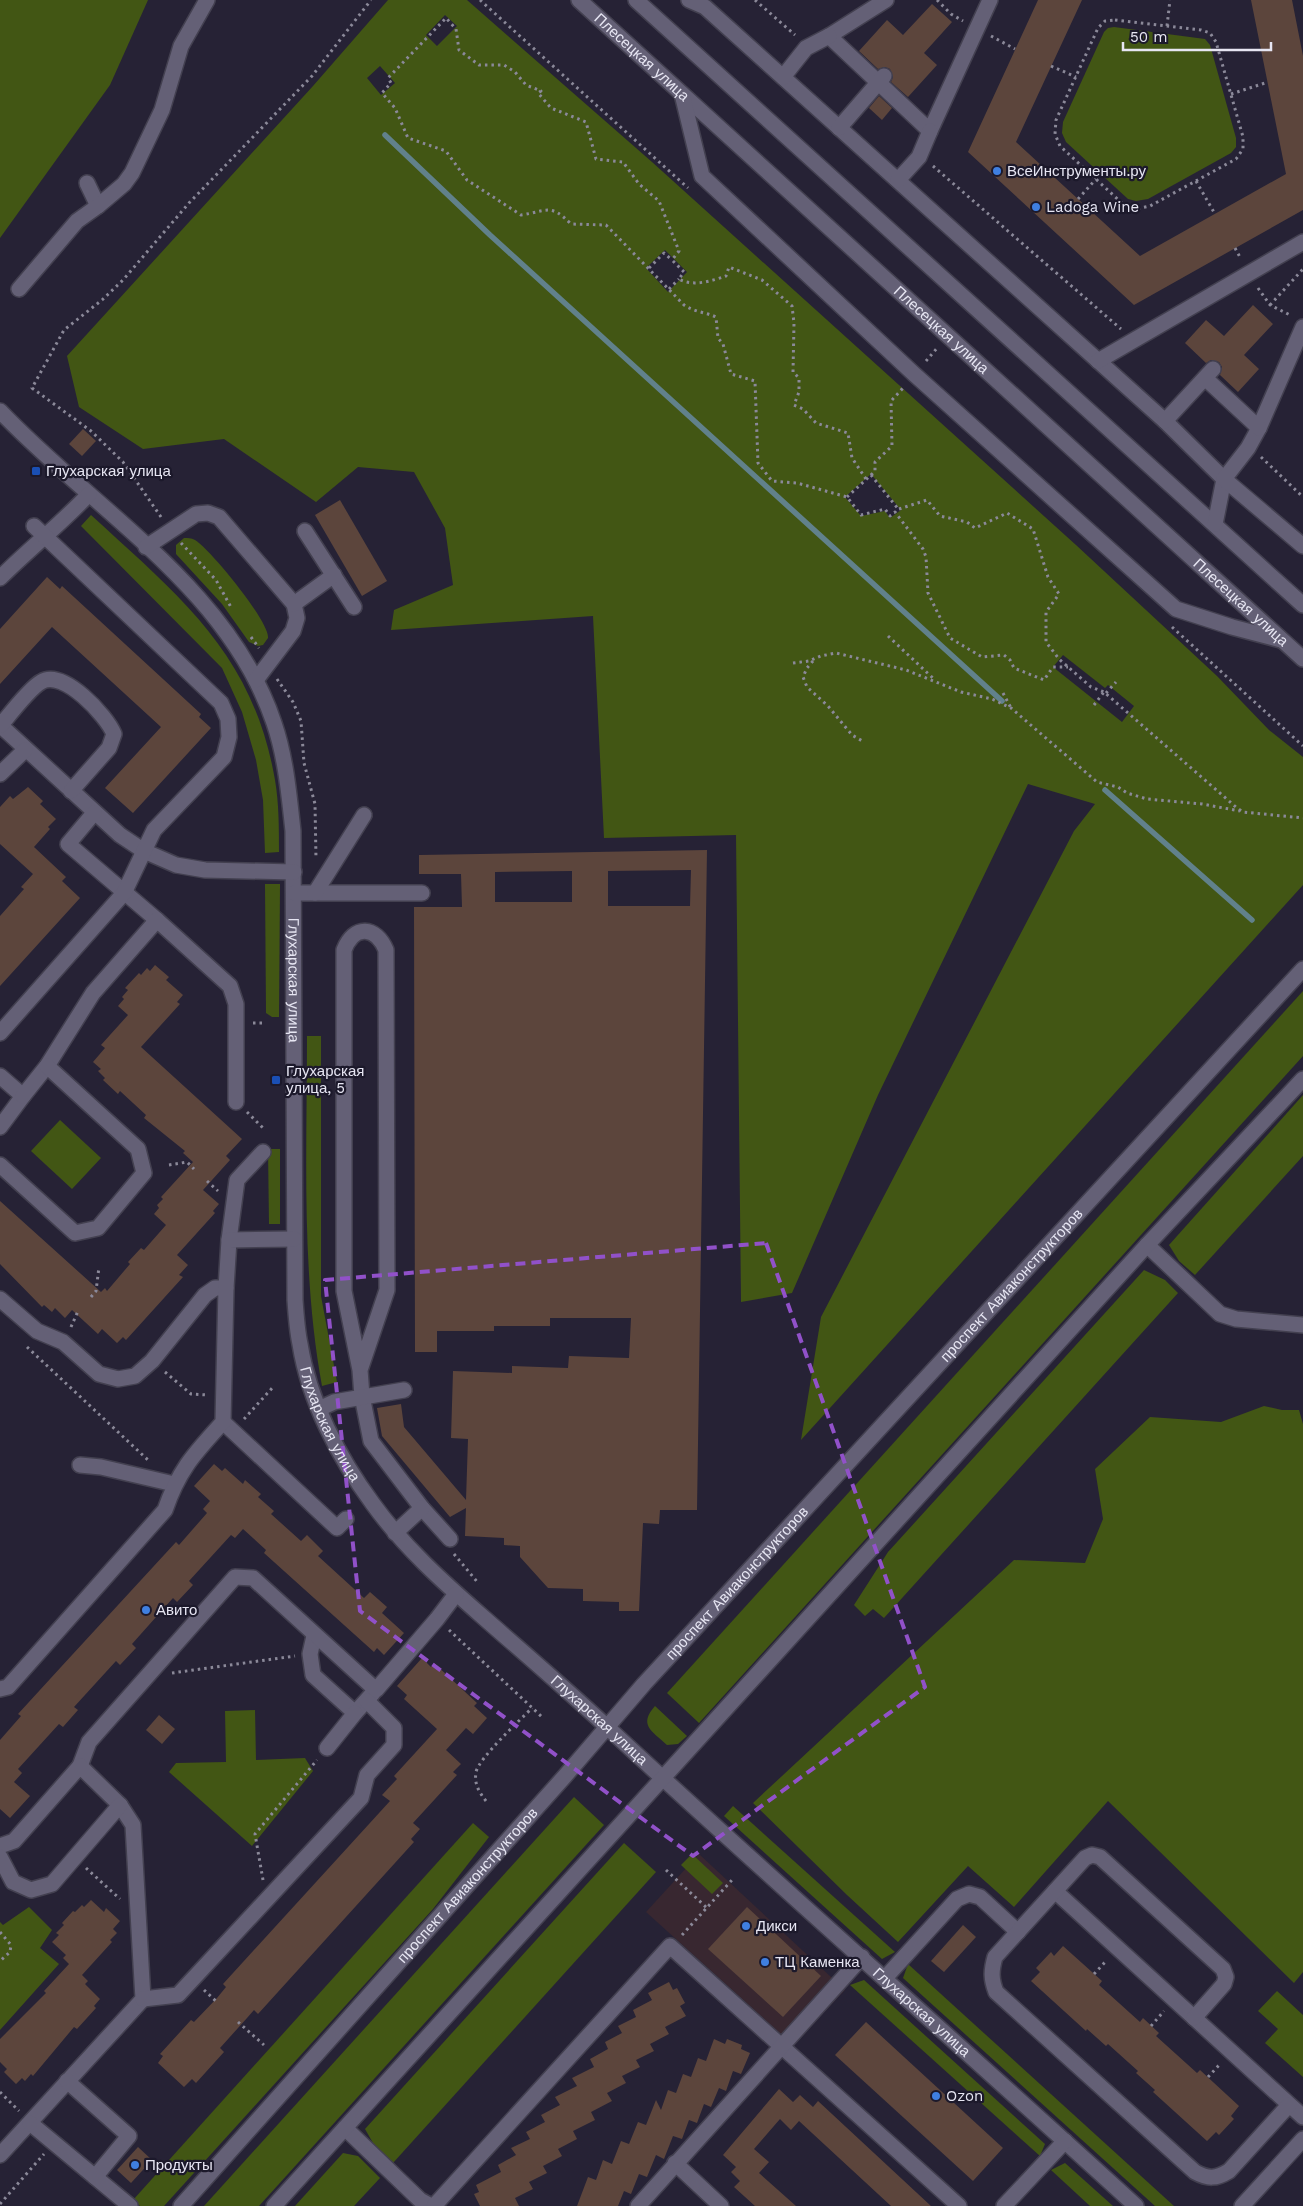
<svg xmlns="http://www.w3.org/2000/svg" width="1303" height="2206" viewBox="0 0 1303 2206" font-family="'Work Sans',sans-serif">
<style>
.commercial{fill:#382730}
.green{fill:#425614;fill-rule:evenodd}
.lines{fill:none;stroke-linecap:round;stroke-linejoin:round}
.stream{stroke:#61818b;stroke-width:5.5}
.building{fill:#5c453c;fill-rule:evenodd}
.minor-casing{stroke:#434050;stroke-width:18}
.path{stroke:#8b8999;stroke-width:3;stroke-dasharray:2.5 4;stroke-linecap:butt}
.minor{stroke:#646076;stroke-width:15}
.marked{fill:none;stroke:#9151c9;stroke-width:4;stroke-dasharray:10 6;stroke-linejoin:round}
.shop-dot{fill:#3f7fe0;stroke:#1c192b;stroke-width:2}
.transit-dot{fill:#1a4fb4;stroke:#1c192b;stroke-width:2}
.labels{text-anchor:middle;stroke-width:4.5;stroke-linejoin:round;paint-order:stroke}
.street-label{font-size:15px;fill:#e7e6f3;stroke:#1c192b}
.poi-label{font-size:15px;fill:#e7e6f3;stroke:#1c192b;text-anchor:start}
</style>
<rect width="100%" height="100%" fill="#262235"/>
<path class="commercial" d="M699 1854 845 1990 793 2045 646 1912Z"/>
<g class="green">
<path d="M0 0H148L110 85 0 238Z"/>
<path d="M388 0H467L652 162 1076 545 1217 676 1269 730 1303 757V885L801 1440 821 1317 1074 831 1095 804 1028 784 878 1095 792 1293 741 1302 736 835 604 838 593 616 391 630 394 610 453 585 445 528 414 472 358 467 316 502 224 439 143 449 79 407 67 356 313 86ZM445 15 457 26 437 46 426 35ZM380 66 395 83 381 95 367 78ZM665 250 687 272 668 292 646 268ZM871 474 901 510 890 518 885 511 861 516 845 497ZM1063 655 1105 688 1108 685 1134 706 1122 722 1053 667Z"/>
<path d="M1114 27 1205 39 1210 45 1236 138V147L1231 153 1148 199 1136 201 1128 199 1066 142 1062 133 1063 122 1104 32 1108 28Z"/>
<path d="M91 515C180 597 253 653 275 780 279 803 279 829 279 852L265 853 263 800 256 760 242 712 222 668 81 526Z"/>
<path d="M184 538C188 538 191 538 195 540 210 549 270 622 268 638L263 645 258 646 249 642 222 604 176 554V545Z"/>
<path d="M265 884H280L279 1017H272L266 1013Z"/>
<path d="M1303 991V1056L699 1723 667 1693Z"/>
<path d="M307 1036H321V1296L337 1382 322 1386C301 1271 307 1153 307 1036Z"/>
<path d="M1303 1095V1156L1195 1275 1179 1261 1169 1245Z"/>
<path d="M60 1120 101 1158 72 1189 31 1151Z"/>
<path d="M268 1149H280V1224H269Z"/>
<path d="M1144 1270 1165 1280 1178 1293 884 1618 873 1609 865 1616 854 1605 888 1552Z"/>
<path d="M1264 1406 1282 1410H1299L1303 1424V1972L1294 1983 1108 1801 1014 1907 968 1866 898 1942 847 1895 753 1803 1014 1560 1085 1563 1103 1519 1095 1469 1150 1417 1221 1422Z"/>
<path d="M655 1706 687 1736 678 1744 667 1745C652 1731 638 1725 655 1706Z"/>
<path d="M255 1710 256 1760 305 1758 313 1771 252 1846 169 1772 176 1763 226 1762 225 1711Z"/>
<path d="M574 1797 604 1825 259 2206H204Z"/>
<path d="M733 1806 895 1952 882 1959 724 1816Z"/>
<path d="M473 1823 489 1837 433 1909 164 2206H140L133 2200Z"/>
<path d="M624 1843 656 1872 393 2163 373 2143 365 2129Z"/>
<path d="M692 1854 723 1883 712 1894 681 1865Z"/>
<path d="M29 1907 52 1930 40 1948 59 1964 0 2030V1922L3 1925Z"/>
<path d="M908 1964 1174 2206H1155L903 1978Z"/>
<path d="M864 1980 1045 2144 1040 2156 850 1985Z"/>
<path d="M1277 1991 1303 2015V2077L1265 2043 1278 2029 1258 2011Z"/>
<path d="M343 2153 358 2156 380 2178 354 2206H295Z"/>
<path d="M1065 2163 1113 2206H1090L1051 2170Z"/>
</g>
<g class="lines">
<g class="stream">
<path d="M385 135 490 235 1002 701"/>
<path d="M1105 790 1252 920"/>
</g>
</g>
<g class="building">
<path d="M1038 0H1082L1016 142 1140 256 1286 174 1251 0H1292L1303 56V210L1134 305 968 152Z"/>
<path d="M932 4 952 22 924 53 937 65 908 97 891 82 893 77 890 69 885 67 878 69 859 51 887 20 903 35Z"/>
<path d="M879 96 892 108 882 120 869 108Z"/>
<path d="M1253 305 1273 324 1244 355 1259 369 1238 392 1220 375 1222 367 1219 362 1211 360 1206 363 1185 343 1206 320 1224 336Z"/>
<path d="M83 429 96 441 82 456 69 444Z"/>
<path d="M340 500 387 581 362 596 315 515Z"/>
<path d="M47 577 60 589 62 586 201 714 199 717 211 728 133 813 105 788 161 727 52 627 0 684V629Z"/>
<path d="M28 787 43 801 40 804 56 819 48 827 50 829 34 847 66 877 62 881 80 898 0 986V916L24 889 21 887 33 874 0 844V807L10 796 13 799Z"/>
<path d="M707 850 697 1510H660L659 1524 643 1523 639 1611H619V1602L583 1601V1589L548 1588 520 1557V1546L504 1545V1538L465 1536 466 1508 450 1517 382 1436 377 1408 401 1404 404 1427 466 1500 468 1439 451 1438 453 1371 512 1373V1366L568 1368 569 1356 629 1358 631 1318H550V1326H494V1331H437V1352H415L414 907H462L461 874H419V855ZM691 870 690 906H608V871ZM572 871V902H495V872Z"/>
<path d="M155 965 169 977 166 980 183 995 177 1002 180 1004 141 1047 242 1139 226 1156 230 1160 203 1190 219 1204 213 1211 215 1213 177 1255 188 1265 179 1275 183 1277 126 1340 123 1337 117 1343 102 1329 98 1334 72 1310 65 1318 55 1308 52 1312 44 1305 42 1307 0 1264V1201L101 1292 105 1288 107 1291 130 1264 128 1262 141 1248 144 1250 166 1225 154 1214 159 1208 157 1205 163 1199 161 1197 193 1162 183 1153 185 1151 144 1118 146 1115 120 1091 118 1094 103 1080 105 1078 98 1071 101 1069 93 1062 105 1048 101 1045 128 1015 118 1006 124 999 122 997 128 990 125 988 139 973 141 975 147 968 150 971Z"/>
<path d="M214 1464 222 1471 225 1468 243 1484 245 1480 261 1494 258 1497 274 1511 271 1514 301 1541 307 1535 323 1551 318 1556 364 1598 370 1592 387 1607 382 1613 404 1633 384 1655 377 1648 374 1652 264 1553 266 1550 243 1529 235 1538 231 1535 189 1581 193 1585 177 1602 173 1598 132 1644 136 1648 120 1665 116 1661 74 1707 78 1710 63 1727 59 1724 18 1769 22 1773 14 1782 30 1796 10 1818 0 1809V1740L21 1716 18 1714 61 1667 176 1542 179 1545 207 1513 203 1509 210 1501 194 1486Z"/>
<path d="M422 1658 431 1667 434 1663 477 1703 474 1706 487 1718 473 1734 466 1728 446 1750 461 1764 453 1772 457 1775 413 1823 420 1829 411 1839 414 1842 258 2014 254 2010 247 2018 220 2048 224 2052 196 2083 192 2079 184 2087 158 2063 163 2056 160 2054 191 2020 194 2022 217 1998 226 1987 223 1984 390 1801 382 1795 397 1779 394 1776 437 1729 404 1699 407 1695 397 1686Z"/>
<path d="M159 1715 175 1729 162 1744 146 1730Z"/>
<path d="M91 1900 104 1912 106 1908 120 1921 113 1929 117 1933 110 1940 112 1942 82 1975 88 1981 85 1984 100 1999 94 2006 96 2008 77 2029 74 2027 33 2076 31 2074 25 2081 22 2078 16 2084 4 2072 7 2069 0 2062V2039L46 1993 44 1991 69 1964 63 1958 66 1955 52 1942 59 1935 56 1933 64 1925 62 1923 73 1911 75 1912 82 1905 84 1907Z"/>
<path d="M747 1907 821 1976 783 2017 708 1949Z"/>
<path d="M963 1925 976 1937 944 1972 931 1961Z"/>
<path d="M1063 1946 1102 1981 1099 1985 1140 2022 1143 2018 1159 2033 1156 2036 1197 2073 1200 2070 1239 2106 1231 2116 1234 2119 1219 2135 1216 2132 1207 2141 1153 2092 1155 2090 1136 2073 1138 2071 1108 2044 1106 2046 1087 2029 1086 2031 1031 1981 1040 1972 1036 1968 1051 1952 1054 1956Z"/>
<path d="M669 1982 673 1990 677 1988 685 2003 680 2006 686 2016 665 2027 669 2034 650 2044 654 2051 636 2060 640 2067 622 2076 626 2083 607 2093 612 2101 591 2112 595 2120 573 2131 577 2139 558 2149 562 2156 543 2166 547 2173 529 2182 533 2189 515 2198 519 2206H480L474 2194 479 2192 476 2185 501 2172 498 2165 516 2155 511 2148 530 2139 526 2132 545 2122 541 2115 560 2105 555 2097 577 2086 572 2078 594 2067 590 2059 608 2049 605 2042 622 2033 618 2026 636 2017 633 2010 652 2000 648 1993Z"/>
<path d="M866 2022 1003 2148 973 2181 835 2055Z"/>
<path d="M714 2039 725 2044 727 2039 742 2045 741 2049 750 2053 741 2074 733 2071 726 2091 719 2088 711 2107 704 2104 697 2123 689 2120 682 2139 673 2136 664 2159 656 2155 647 2177 639 2174 631 2194 624 2191 618 2206H577L588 2177 596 2180 603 2160 612 2164 621 2141 629 2144 638 2122 646 2125 656 2100 661 2110 668 2090 676 2093 683 2074 691 2077 698 2058 706 2061Z"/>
<path d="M779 2089 793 2102 800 2095 813 2107 818 2101 931 2206H891L799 2121 791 2130 780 2119 754 2149 769 2162 759 2173 796 2206H755L734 2187 740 2181 731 2172 736 2167 723 2155Z"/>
<path d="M138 2147 152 2160 131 2183 117 2170Z"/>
</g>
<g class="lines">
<g class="minor-casing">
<g id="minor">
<path id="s1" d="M579 0 1303 659"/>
<path d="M636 0 1303 605"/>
<path d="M689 0 705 7 1165 421 1224 479 1215 524"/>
<path d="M886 0 829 36 930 131 990 0"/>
<path d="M783 77 806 48 829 36"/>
<path d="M682 94 702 176 914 374 1176 609 1232 627 1281 640"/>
<path d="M839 128 884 76"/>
<path d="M898 180 919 157 930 131"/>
<path d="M87 183 98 206"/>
<path d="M19 289 77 221 98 206 124 184 132 173 162 110 181 46 207 0"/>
<path d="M1303 327 1259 428 1248 448 1224 479 1303 546"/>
<path d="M1098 361 1303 242"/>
<path d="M1205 378 1259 428"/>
<path id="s2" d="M0 411C94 510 229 588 274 723 286 758 289 795 293 831L295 1300C296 1315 297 1330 300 1344 309 1401 339 1458 373 1504 404 1547 443 1582 483 1617 524 1653 566 1689 606 1726 781 1888 960 2045 1136 2206"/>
<path d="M1165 421 1213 369"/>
<path d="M305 531 354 607"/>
<path d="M146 547 196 514 208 513 219 517 294 604 297 618 293 631 256 680"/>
<path d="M0 578C29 549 61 524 89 494"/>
<path d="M294 604 334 575"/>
<path d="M0 725 120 835 144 851 176 865 205 870 294 872"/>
<path d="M1 725C10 714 30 688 41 682 63 668 107 716 114 734L109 748 71 791"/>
<path d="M0 774 25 750"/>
<path d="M94 813 68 844 157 920"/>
<path d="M294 893H422"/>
<path d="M315 893 364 815"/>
<path d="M0 1033 124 893 154 830 224 757 229 737 228 719 221 703 34 526"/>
<path d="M0 1076 23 1096 0 1127"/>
<path d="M23 1096 47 1066 93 993 157 920 230 986 236 1004V1102"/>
<path d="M0 1165 75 1233 98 1228 144 1173 138 1149 47 1066"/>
<path d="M229 1240 237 1180 263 1152"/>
<path d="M1147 1245 1220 1314 1236 1319 1303 1325"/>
<path d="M0 1299 37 1331 63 1342 99 1374 118 1379 135 1376 152 1361 205 1295 215 1288H226"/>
<path d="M360 1370 387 1290 386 950C376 926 354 924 344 950V1291L360 1370 362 1396 371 1441 422 1508 450 1539"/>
<path d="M319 1409 334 1402 404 1390"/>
<path d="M223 1422 337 1528 346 1519"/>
<path d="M80 1465 101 1467 174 1484"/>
<path d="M395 1533 422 1508"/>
<path d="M314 1636 310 1654 313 1675 355 1713 373 1693"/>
<path d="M0 1689 8 1687 165 1510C179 1469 195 1453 223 1422L226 1288 229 1240 294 1239"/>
<path d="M327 1748 355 1713"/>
<path d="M80 1766 89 1742 235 1577 253 1578 376 1690 437 1619 456 1594"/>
<path d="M0 1846 14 1841 80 1766 120 1805 133 1825 143 1999 0 2155"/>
<path d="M0 1857 13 1882 31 1890 52 1884 120 1805"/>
<path d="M1055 1891 1303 2117"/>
<path d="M885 1978 957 1899 969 1894 980 1897 1018 1932"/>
<path d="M143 1999 178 1995 361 1798 367 1775 394 1745V1728L367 1701"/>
<path d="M1194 2018 1224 1984 1226 1977 1223 1969 1100 1857 1092 1855 1085 1858 995 1957C991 1971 991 1979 996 1992L1195 2172C1208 2179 1216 2179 1229 2171L1289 2105"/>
<path d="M67 2081 129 2136 95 2177"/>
<path d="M30 2123 130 2206"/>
<path d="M345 2128 420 2200 431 2206"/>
<path d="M675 2163 721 2206"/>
<path id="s3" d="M181 2206 565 1776 644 1684 1303 969"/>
<path d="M274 2206 1147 1245 1303 1079"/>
<path d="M434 2206 670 1946 959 2206"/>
<path d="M638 2206 862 1957"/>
<path d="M1004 2206 1065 2141"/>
<path d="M1242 2206 1303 2139"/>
</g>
</g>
<g class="path">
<path d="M480 0 688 188"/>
<path d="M755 0 795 35"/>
<path d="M937 0 951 14 963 21"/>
<path d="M1115 20 1201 30 1210 33 1216 42 1243 137V149L1236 159 1150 206 1136 209 1124 205 1060 146 1055 134 1056 120 1098 28 1105 21Z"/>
<path d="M1167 26 1170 0"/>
<path d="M991 36 1015 49"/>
<path d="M1051 66 1076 77"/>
<path d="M1231 94 1268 82"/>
<path d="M933 166 1121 329"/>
<path d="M1196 181 1215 214"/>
<path d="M1078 199 1096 179"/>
<path d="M1235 248 1241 259"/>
<path d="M649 268 664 253 672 260"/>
<path d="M1258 288 1270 305 1292 316"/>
<path d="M669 289 679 279"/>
<path d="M1270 305 1303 269"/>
<path d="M926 361 938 347"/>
<path d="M1261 457 1303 497"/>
<path d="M871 475 875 471V462L892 446 891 401 904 387"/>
<path d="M866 479 852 458 848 433 816 423 803 409 794 405 799 392V378L793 372 794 323 792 306 762 280 729 267 726 276C712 281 692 287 679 279L684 272 672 260 679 251 659 201 639 184 623 162 596 159 586 122 551 108 538 93 541 91 526 85 515 72 504 65H479L459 50 456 29 446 18 388 78 391 83 382 93 395 108 408 138 446 151 467 180 521 215C548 211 550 203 571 224L606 225 684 305C694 312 705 312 716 317L718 338 723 344 731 374 755 381 758 463 772 481 797 483 847 497 861 515 885 509 890 516 895 512 923 549 926 557 928 593 950 638 982 657 1004 655 1010 660 1014 668 1044 680 1053 667H1068"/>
<path d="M847 497 871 475 899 510"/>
<path d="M899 509 927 500 940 516 967 522 975 528 1007 513 1033 529 1048 577 1059 594 1046 612V642L1059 659 1091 687 1104 692 1237 808 1243 812 1303 818"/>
<path d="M161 517 123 462 91 431 32 388 64 330 102 300 123 280 189 203 312 76 371 0"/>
<path d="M181 543 216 580 232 609"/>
<path d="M1172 627 1303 746"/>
<path d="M888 636 935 680"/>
<path d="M251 637 259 648"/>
<path d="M813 661 807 668 803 677 807 687 828 706 852 735 864 742"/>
<path d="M793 663 809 661 821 656 836 653 906 670 961 692 992 699 1011 708 1097 782 1118 787 1127 793 1147 799 1202 804 1240 811"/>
<path d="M277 679 293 702 301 721 304 763 315 804 316 859"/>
<path d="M1003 693 1011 708"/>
<path d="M1106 693 1116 682"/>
<path d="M1094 705 1104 692"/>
<path d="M253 1023H262"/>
<path d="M247 1112 263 1128"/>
<path d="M169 1165 187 1162 194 1169"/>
<path d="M207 1181 218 1191"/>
<path d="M91 1297 96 1291 99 1267"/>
<path d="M71 1327 78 1311"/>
<path d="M27 1347 148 1460"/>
<path d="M165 1372 191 1394 208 1395"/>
<path d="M244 1419 274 1386"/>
<path d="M454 1554 479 1584"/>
<path d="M449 1630 542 1717"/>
<path d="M172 1673 295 1656"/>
<path d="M486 1801C479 1792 474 1784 476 1772 479 1758 520 1720 532 1708"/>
<path d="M86 1868 120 1899"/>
<path d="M666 1870 707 1908"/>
<path d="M263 1880 255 1834 317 1760"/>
<path d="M0 1932 11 1945 10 1952 0 1961"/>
<path d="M682 1935 732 1880"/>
<path d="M1094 1974 1107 1960"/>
<path d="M204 1990 218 2003"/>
<path d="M238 2022 264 2045"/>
<path d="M1151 2026 1164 2011"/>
<path d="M1208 2077 1221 2063"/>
<path d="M0 2092 19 2111"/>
<path d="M0 2204 44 2154"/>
</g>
<use href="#minor" class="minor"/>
</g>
<path class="marked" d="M766 1243 925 1687 693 1856 360 1611 325 1280Z"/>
<g class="shop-dot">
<circle cx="997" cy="171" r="5"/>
<circle cx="1036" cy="207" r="5"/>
<circle cx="146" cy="1610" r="5"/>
<circle cx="746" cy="1926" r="5"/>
<circle cx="765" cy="1962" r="5"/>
<circle cx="936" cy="2096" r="5"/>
<circle cx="135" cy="2165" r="5"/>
</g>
<g class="transit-dot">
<rect x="31" y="466" width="10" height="10" rx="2.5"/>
<rect x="271" y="1075" width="10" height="10" rx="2.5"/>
</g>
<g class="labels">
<g class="street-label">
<text dy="5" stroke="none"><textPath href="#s1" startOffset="85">Плесецкая улица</textPath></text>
<text dy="5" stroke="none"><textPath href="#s1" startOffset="490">Плесецкая улица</textPath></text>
<text dy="5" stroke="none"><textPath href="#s1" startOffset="895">Плесецкая улица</textPath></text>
<text dy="5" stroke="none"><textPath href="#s2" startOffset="679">Глухарская улица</textPath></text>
<text dy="5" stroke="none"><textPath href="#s3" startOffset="1240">проспект Авиаконструкторов</textPath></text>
<text dy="5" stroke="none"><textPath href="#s2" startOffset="1129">Глухарская улица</textPath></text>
<text dy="5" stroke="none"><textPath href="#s3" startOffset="835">проспект Авиаконструкторов</textPath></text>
<text dy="5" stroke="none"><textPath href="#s2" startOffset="1534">Глухарская улица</textPath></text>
<text dy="5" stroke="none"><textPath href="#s3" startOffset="430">проспект Авиаконструкторов</textPath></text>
<text dy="5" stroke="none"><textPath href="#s2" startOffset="1969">Глухарская улица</textPath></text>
</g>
<g class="poi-label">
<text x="1007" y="176">ВсеИнструменты.ру</text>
<text x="1046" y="212">Ladoga Wine</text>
<text x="46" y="476">Глухарская улица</text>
<text x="286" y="1076">Глухарская<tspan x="286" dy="17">улица, 5</tspan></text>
<text x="156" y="1615">Авито</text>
<text x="756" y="1931">Дикси</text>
<text x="775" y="1967">ТЦ Каменка</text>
<text x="946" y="2101">Ozon</text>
<text x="145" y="2170">Продукты</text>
</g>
</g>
<path d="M1123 42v8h148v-8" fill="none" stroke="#e7e6f3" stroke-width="2.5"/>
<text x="1130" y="42" font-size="15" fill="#e7e6f3" stroke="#1c192b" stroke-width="4" paint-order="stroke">50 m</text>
</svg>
